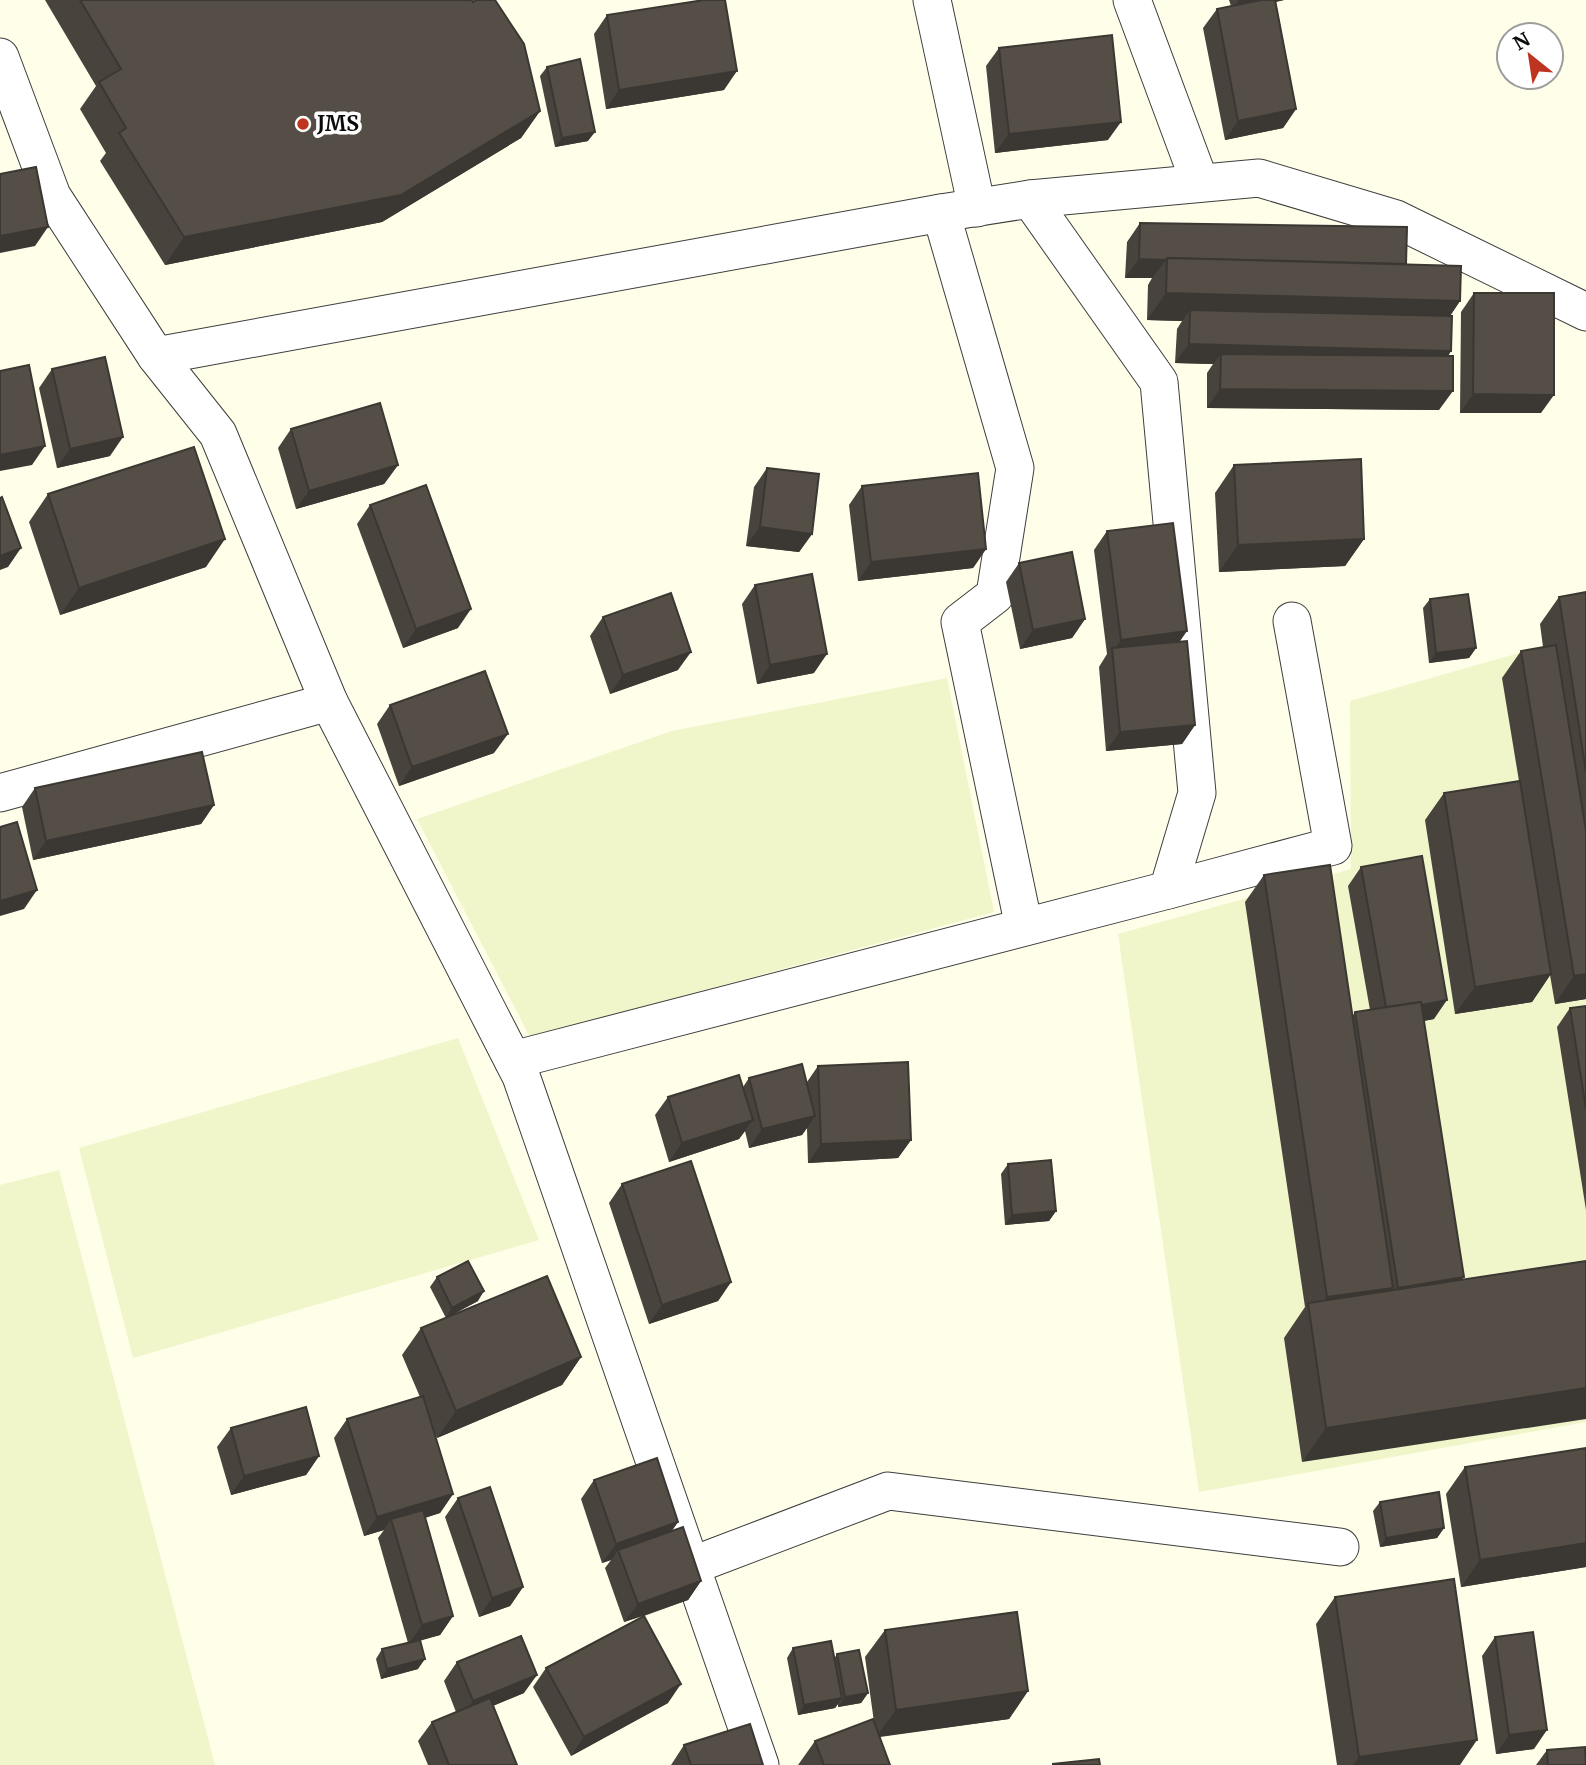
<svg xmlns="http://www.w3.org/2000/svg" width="1586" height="1765" viewBox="0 0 1586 1765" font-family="Merriweather,serif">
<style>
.farmland{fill:#f1f5ca}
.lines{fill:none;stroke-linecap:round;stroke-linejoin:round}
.minor-casing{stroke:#3e3e3e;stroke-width:39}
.minor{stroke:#fff;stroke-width:37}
.wall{fill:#48433d}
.shaded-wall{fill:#3b3732}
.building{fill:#544e47;stroke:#3b3732;stroke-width:2}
.poi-dot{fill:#bd3421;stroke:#fff;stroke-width:2.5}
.labels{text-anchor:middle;stroke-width:7;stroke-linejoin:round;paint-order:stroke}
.poi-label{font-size:21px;font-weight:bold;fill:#0b0b0b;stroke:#fff;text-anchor:start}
</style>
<rect width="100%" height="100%" fill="#fffee9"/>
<g class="farmland">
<path d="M1586 634V1422L1199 1492 1118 934 1351 869 1350 701Z"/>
<path d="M947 678 994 912 530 1037 417 819 672 731Z"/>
<path d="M458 1038 539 1240 133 1358 79 1148Z"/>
<path d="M59 1170 215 1765H0V1185Z"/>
</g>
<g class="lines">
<g class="minor-casing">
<g id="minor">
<path d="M932 0 977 208"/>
<path d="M1132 0 1200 183"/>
<path d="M0 57 52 196 156 356 218 434 329 702 521 1076 760 1765"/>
<path d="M941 213 1015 468 995 595 960 622 1024 927"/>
<path d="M156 356 941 213 1030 199 1259 178 1396 219 1586 312"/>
<path d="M0 793 329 702"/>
<path d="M1168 890 1333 846 1292 621"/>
<path d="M513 1060 1168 890 1197 793 1159 382 1030 199"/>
<path d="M691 1566 888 1491 1340 1547"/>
</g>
</g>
<use href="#minor" class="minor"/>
</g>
<g class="wall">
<path d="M45 0H472L540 111 521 138 382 222 165 265 100 161 106 153 80 109 96 86Z"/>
<path d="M1229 0H1284L1276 2 1296 109 1283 128 1225 140 1203 28 1217 9 1231 6Z"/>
<path d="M607 15 724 90 606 109 594 34Z"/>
<path d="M999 48 1108 140 995 153 986 66Z"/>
<path d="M547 67 588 141 555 147 540 76Z"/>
<path d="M1140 223 1406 264 1460 301 1450 316 1451 351 1448 356 1439 410 1207 408V373L1213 364 1175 363 1177 329 1182 321 1147 320 1148 285 1152 278H1125L1127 242Z"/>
<path d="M1474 293 1541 413H1460L1461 312Z"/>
<path d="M52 369 110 456 57 468 39 388Z"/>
<path d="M291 429 398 465 384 484 296 509 278 448Z"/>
<path d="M1234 465 1364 539 1345 566 1219 572 1215 493Z"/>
<path d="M767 468 812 534 799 552 746 546 754 487Z"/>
<path d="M862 486 986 549 973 568 858 581 849 505Z"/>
<path d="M48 494 206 567 60 615 29 522Z"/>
<path d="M370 505 458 628 403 648 357 524Z"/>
<path d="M1107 531 1179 642 1195 725 1182 744 1106 751 1099 667 1107 654 1094 550Z"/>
<path d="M1019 563 1085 619 1072 638 1020 649 1006 582Z"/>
<path d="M755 585 814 673 757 684 742 604Z"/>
<path d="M1586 592V999L1555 1004 1550 975 1532 1002 1455 1014 1425 820 1444 793 1519 781 1502 678 1521 651 1543 647 1540 624 1559 597Z"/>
<path d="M1430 599 1476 648 1469 658 1429 663 1423 608Z"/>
<path d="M603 617 678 670 610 694 590 636Z"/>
<path d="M390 705 494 753 399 786 377 724Z"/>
<path d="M35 788 214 805 201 824 33 860 22 807Z"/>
<path d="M1361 867 1434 1019 1424 1021 1462 1280 1302 1462 1284 1338 1305 1307 1245 902 1264 875 1353 1015 1355 1012 1370 1010 1348 886Z"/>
<path d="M1586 1006V1210L1557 1027 1570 1008Z"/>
<path d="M818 1066 911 1140 898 1158 808 1163 807 1128 802 1135 749 1148 745 1131 739 1139 669 1162 655 1115 668 1097 743 1087 749 1078 807 1082Z"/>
<path d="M1008 1164 1056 1211 1049 1221 1005 1225 1001 1174Z"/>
<path d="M622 1184 731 1282 718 1301 649 1324 609 1203Z"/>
<path d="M437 1277 478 1301 446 1318 430 1287Z"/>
<path d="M421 1328 581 1357 562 1385 437 1438 434 1432 453 1494 440 1513 425 1518 453 1616 440 1635 420 1640 418 1669 381 1679 376 1659 382 1649 408 1643 378 1538 384 1530 364 1536 334 1438 347 1419 420 1397 402 1355Z"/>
<path d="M231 1428 319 1456 306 1475 231 1495 217 1447Z"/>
<path d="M1586 1448V1567L1461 1587 1446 1494 1465 1467Z"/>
<path d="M594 1480 678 1522 672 1530 701 1581 688 1600 644 1616 668 1703 571 1756 533 1687 546 1668 643 1616 624 1622 605 1568 611 1560 602 1563 581 1499Z"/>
<path d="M458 1498 523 1587 510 1606 479 1617 445 1517Z"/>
<path d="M1380 1502 1444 1528 1437 1538 1380 1547 1373 1511Z"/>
<path d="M1335 1597 1460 1765H1337L1316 1624Z"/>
<path d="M885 1630 1028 1691 1009 1719 880 1737 890 1765H798L815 1741 874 1722 865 1657Z"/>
<path d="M1495 1637 1534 1749 1496 1754 1482 1656Z"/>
<path d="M793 1648 834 1659 837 1654 868 1693 861 1703 838 1707V1704L835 1708 798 1715 787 1658Z"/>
<path d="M457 1662 524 1693 493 1706 517 1765H428L418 1741 432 1722 456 1712 444 1681Z"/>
<path d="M684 1745 763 1765H671Z"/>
<path d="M1547 1750 1586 1765H1536Z"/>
</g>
<g class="shaded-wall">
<path d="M1239 0H1284L1232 11Z"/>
<path d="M737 71 724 90 606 109 619 90Z"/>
<path d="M1296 109 1283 128 1225 140 1238 121Z"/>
<path d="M540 111 521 138 382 222 165 265 184 237Z"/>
<path d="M1121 122 1108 140 995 153 1009 134Z"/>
<path d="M595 132 588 141 555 147 562 138Z"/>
<path d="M48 227 35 246 0 253V236Z"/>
<path d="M1139 259 1166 260 1152 278H1125Z"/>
<path d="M1166 293 1460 301 1441 329 1190 310 1182 321 1147 320Z"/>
<path d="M1189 344 1451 351 1438 370 1221 354 1213 364 1175 363Z"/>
<path d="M1220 389 1453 391 1439 410 1207 408Z"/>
<path d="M1473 394 1554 395 1541 413H1460Z"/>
<path d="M123 437 110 456 57 468 70 449Z"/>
<path d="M45 446 32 465 0 471V455Z"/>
<path d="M398 465 384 484 296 509 309 491Z"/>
<path d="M760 527 812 534 799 552 746 546Z"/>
<path d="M225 539 206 567 60 615 79 588Z"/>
<path d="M1364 539 1345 566 1219 572 1238 545Z"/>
<path d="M21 548 8 567 0 570V556Z"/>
<path d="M986 549 973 568 858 581 871 562Z"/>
<path d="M471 609 458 628 403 648 416 629Z"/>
<path d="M1085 619 1072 638 1020 649 1033 630Z"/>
<path d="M1187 631 1174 650 1112 653 1121 640Z"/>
<path d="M1476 648 1469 658 1429 663 1436 653Z"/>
<path d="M691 652 678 670 610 694 623 675Z"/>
<path d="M827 654 814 673 757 684 770 665Z"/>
<path d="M1195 725 1182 744 1106 751 1120 732Z"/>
<path d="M508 734 494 753 399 786 412 767Z"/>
<path d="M214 805 201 824 33 860 46 841Z"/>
<path d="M37 890 24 909 0 916V901Z"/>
<path d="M1551 974 1532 1002 1455 1014 1475 987Z"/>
<path d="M1586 974V999L1555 1004 1574 976Z"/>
<path d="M1447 1000 1434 1019 1373 1030 1386 1011Z"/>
<path d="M815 1116 802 1135 749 1148 762 1129Z"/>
<path d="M753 1120 739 1139 669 1162 682 1143Z"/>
<path d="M911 1140 898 1158 808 1163 821 1144Z"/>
<path d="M1056 1211 1049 1221 1005 1225 1012 1215Z"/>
<path d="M1464 1277 1445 1305 1378 1315 1398 1288Z"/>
<path d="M731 1282 718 1301 649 1324 662 1305Z"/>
<path d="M1393 1288 1374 1315 1311 1321 1327 1297Z"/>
<path d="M484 1291 478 1301 446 1318 452 1308Z"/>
<path d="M581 1357 562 1385 437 1438 456 1411Z"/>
<path d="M1586 1388V1419L1302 1462 1326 1428Z"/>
<path d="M319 1456 306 1475 231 1495 244 1476Z"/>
<path d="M453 1494 440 1513 394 1527 391 1519 384 1530 364 1536 377 1517Z"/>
<path d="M678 1522 665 1541 618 1550 611 1560 602 1563 616 1544Z"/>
<path d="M1444 1528 1437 1538 1380 1547 1386 1538Z"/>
<path d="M1586 1543V1567L1461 1587 1480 1560Z"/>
<path d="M701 1581 688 1600 624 1622 638 1604Z"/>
<path d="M523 1587 510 1606 479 1617 492 1598Z"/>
<path d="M453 1616 440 1635 409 1644 422 1625Z"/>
<path d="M425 1659 418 1669 381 1679 387 1669Z"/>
<path d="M537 1675 524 1693 460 1719 473 1701Z"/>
<path d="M681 1684 668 1703 571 1756 584 1737Z"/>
<path d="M1028 1691 1009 1719 876 1737 896 1710Z"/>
<path d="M868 1693 861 1703 838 1707 845 1697Z"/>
<path d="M842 1698 835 1708 798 1715 804 1705Z"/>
<path d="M1547 1730 1534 1749 1496 1754 1509 1735Z"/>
<path d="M1477 1740 1460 1765H1353L1359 1757Z"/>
</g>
<g class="building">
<path d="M80 0H472L473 2 476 0H495L524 44 540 111 401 195 184 237 119 133 126 128 99 82 121 69Z"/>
<path d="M704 0H725L737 71 619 90 607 15Z"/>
<path d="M1261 0H1275L1296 109 1238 121 1217 9Z"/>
<path d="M1112 35 1121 122 1009 134 999 48Z"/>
<path d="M580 59 595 132 562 138 547 67Z"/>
<path d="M36 167 48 227 0 236V174Z"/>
<path d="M1140 223 1407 227 1406 264 1167 258 1166 260 1139 259Z"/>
<path d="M1167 258 1461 266 1460 301 1166 293Z"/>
<path d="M1474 293H1554V395L1473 394Z"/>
<path d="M1190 310 1452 316 1451 351 1189 344Z"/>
<path d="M1221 354 1453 356V391L1220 389Z"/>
<path d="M105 357 123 437 70 449 52 369Z"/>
<path d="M29 365 45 446 0 455V371Z"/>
<path d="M380 403 398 465 309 491 291 429Z"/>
<path d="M194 447 225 539 79 588 48 494Z"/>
<path d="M1361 459 1364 539 1238 545 1234 465Z"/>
<path d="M767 468 819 474 812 534 760 527Z"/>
<path d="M978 473 986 549 871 562 862 486Z"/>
<path d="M426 485 471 609 416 629 370 505Z"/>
<path d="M2 497 21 548 0 556V498Z"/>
<path d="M1173 523 1187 631 1121 640 1107 531Z"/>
<path d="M1072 552 1085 619 1033 630 1019 563Z"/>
<path d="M812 574 827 654 770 665 755 585Z"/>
<path d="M1586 592V772L1559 597Z"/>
<path d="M671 593 691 652 623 675 603 617Z"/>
<path d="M1468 594 1476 648 1436 653 1430 599Z"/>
<path d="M1187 641 1195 725 1120 732 1112 648Z"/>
<path d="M1556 645 1586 831V974L1574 976 1521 651Z"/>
<path d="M485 671 508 734 412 767 390 705Z"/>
<path d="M202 752 214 805 46 841 35 788Z"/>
<path d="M1520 781 1551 974 1475 987 1444 793Z"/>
<path d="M17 822 37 890 0 901V827Z"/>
<path d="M1422 856 1447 1000 1422 1005 1421 1002 1386 1007 1361 867Z"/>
<path d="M1330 865 1393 1288 1327 1297 1264 875Z"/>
<path d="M1421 1002 1464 1277 1398 1288 1355 1012Z"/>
<path d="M1586 1006V1109L1570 1008Z"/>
<path d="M908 1062 911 1140 821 1144 818 1066Z"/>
<path d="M802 1064 815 1116 762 1129 749 1078Z"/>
<path d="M739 1075 753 1120 682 1143 668 1097Z"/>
<path d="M1051 1160 1056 1211 1012 1215 1008 1164Z"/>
<path d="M691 1161 731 1282 662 1305 622 1184Z"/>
<path d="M468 1261 484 1291 452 1308 437 1277Z"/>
<path d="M1586 1261V1388L1326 1428 1308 1303Z"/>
<path d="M547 1276 581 1357 456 1411 421 1328Z"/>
<path d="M423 1396 453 1494 377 1517 347 1419Z"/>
<path d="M306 1407 319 1456 244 1476 231 1428Z"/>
<path d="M1586 1448V1543L1480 1560 1465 1467Z"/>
<path d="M657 1458 678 1522 616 1544 594 1480Z"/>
<path d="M490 1487 523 1587 492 1598 458 1498Z"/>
<path d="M1439 1492 1444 1528 1386 1538 1380 1502Z"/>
<path d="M423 1510 453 1616 422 1625 391 1519Z"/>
<path d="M683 1527 701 1581 638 1604 618 1550Z"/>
<path d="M1454 1579 1477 1740 1359 1757 1335 1597Z"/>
<path d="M1017 1612 1028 1691 896 1710 885 1630Z"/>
<path d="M644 1616 681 1684 584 1737 546 1668Z"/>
<path d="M1533 1632 1547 1730 1509 1735 1495 1637Z"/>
<path d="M521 1636 537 1675 473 1701 457 1662Z"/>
<path d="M420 1640 425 1659 387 1669 382 1649Z"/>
<path d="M831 1641 842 1698 804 1705 793 1648Z"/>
<path d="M859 1650 868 1693 845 1697 837 1654Z"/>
<path d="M490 1698 517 1765H449L432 1722Z"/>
<path d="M873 1719 890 1765H824L815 1741Z"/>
<path d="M750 1724 763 1765H691L684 1745Z"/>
<path d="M1585 1747 1586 1765H1548L1547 1750Z"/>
<path d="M1099 1759 1100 1765H1053V1764Z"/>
</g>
<circle class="poi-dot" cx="303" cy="124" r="7"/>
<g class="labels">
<g class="poi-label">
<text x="317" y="131">JMS</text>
</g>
</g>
<g transform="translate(1530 56) rotate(330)"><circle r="33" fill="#ffffff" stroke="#9d9d9d" stroke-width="2"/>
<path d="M0-5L12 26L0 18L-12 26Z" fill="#bd3421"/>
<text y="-10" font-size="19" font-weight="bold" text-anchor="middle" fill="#0b0b0b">N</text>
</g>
</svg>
